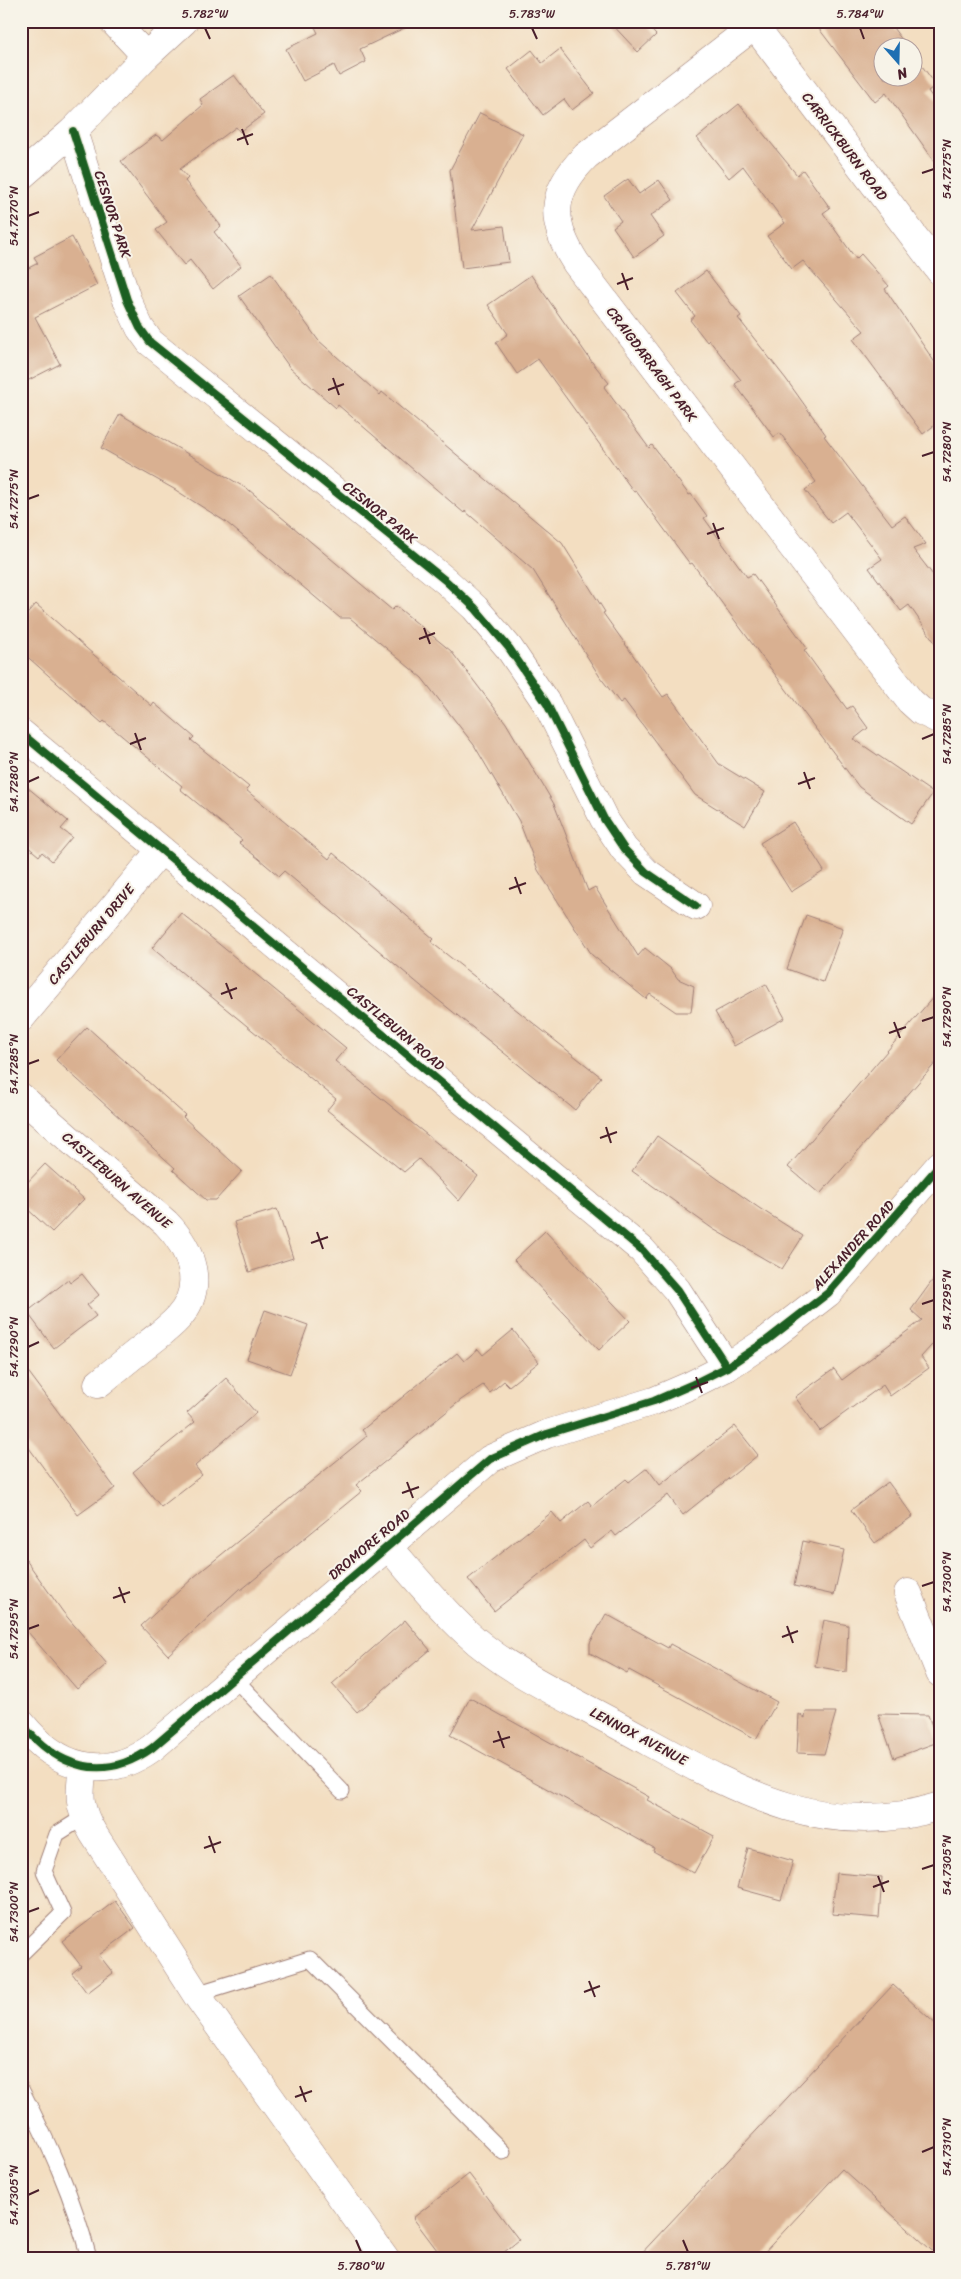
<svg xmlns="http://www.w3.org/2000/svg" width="961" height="2279" viewBox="0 0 961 2279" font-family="Sriracha,sans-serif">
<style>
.building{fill:#d9b091}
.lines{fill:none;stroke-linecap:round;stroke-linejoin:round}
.service-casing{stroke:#9e7e76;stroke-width:17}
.minor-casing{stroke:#9e7e76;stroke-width:29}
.tertiary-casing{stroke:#9e7e76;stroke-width:29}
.service{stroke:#fff;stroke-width:15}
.minor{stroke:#fff;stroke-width:28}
.tertiary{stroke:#fff;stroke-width:28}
.cycleway-casing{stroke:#f7f3e8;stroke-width:11}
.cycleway{stroke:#1b5e20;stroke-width:8}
.ticks{fill:none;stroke:#4a1f2b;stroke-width:2}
.labels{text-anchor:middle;stroke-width:4;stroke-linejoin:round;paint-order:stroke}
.street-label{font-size:14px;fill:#4a1f2b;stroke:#f7f3e8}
.neatline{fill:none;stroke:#4a1f2b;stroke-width:2}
.ticks-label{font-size:12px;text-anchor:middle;fill:#4a1f2b}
</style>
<rect width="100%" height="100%" fill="#f7f3e8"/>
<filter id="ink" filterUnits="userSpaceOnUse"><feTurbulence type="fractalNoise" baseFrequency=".02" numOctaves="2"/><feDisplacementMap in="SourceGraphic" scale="10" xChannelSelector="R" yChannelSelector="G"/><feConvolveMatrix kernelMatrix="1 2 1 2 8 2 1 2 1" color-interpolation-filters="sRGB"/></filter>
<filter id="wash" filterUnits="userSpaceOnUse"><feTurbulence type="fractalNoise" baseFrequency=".0096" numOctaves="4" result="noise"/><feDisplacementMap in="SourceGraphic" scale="20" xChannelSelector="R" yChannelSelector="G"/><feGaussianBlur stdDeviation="1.12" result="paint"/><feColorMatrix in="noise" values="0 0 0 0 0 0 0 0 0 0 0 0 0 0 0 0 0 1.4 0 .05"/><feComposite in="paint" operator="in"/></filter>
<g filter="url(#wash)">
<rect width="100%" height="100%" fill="#f3dec1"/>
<g id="blocks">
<g class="building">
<path d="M312 21H419L360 49 366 62 339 76 334 65 303 81 286 49 318 33Z"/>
<path d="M609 21H643L656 35 638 52Z"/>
<path d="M813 21H888L908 48H884V78H914V55L936 85 928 91 940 108V169L886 93 875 102Z"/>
<path d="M560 49 594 93 572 110 564 99 543 115 508 69 532 50 542 63Z"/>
<path d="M234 75 264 114 240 132 236 127 180 169 188 178 185 181 221 226 214 232 241 266 213 289 190 260 184 265 156 230 167 222 121 161 156 135 163 140 203 105 200 99Z"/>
<path d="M739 104 797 175 803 170 830 208 823 213 856 259 861 254 889 286 885 289 940 370V421L923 434 853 339 864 331 803 261 792 269 767 236 785 223 743 166 729 178 697 138Z"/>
<path d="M480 113 523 134 472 230 504 226 509 262 462 268 450 170Z"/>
<path d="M628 179 639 194 659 180 673 200 650 216 664 236 634 257 613 227 621 221 604 196Z"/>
<path d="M72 237 97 285 35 317 60 364 21 384V272L38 263 34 257Z"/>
<path d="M706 271 741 316 738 318 786 379 826 435 824 436 892 525 905 516 926 544 913 549 940 584V650L909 605 901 611 869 568 882 559 846 512 831 523 805 490 816 482 780 433 774 437 735 384 741 380 709 340 707 342 690 320 695 316 677 293Z"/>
<path d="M271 274 318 340 380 395 382 392 562 543 605 612 603 613 663 697 668 694 719 764 765 792 745 826 695 795 624 700 620 703 600 677 533 570 465 511 464 513 338 405 336 408 290 368 239 296Z"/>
<path d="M531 275 592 362 609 383 604 387 649 448 652 445 689 495 691 494 707 516 704 518 747 577 753 574 807 648 804 650 847 709 852 706 868 728 854 739 933 793 911 824 859 787 692 563 690 564 636 491 634 492 538 359 517 374 496 343 508 334 488 305Z"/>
<path d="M120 414 249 490 392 610 396 606 451 651 506 723 554 804 588 891 595 887 638 956 645 948 671 969 678 979 694 986 691 1012H676L650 994 646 999 592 955 538 870 519 821 474 745 422 678 350 618H340L226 522 174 489 101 448Z"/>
<path d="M36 604 152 706 154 703 194 737 191 740 249 787 246 790 329 859 333 853 434 939 431 942 601 1077 575 1110 427 991 284 871 279 876 259 859 239 843 242 840 180 789 182 786 104 721 102 723 21 651V621Z"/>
<path d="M21 782 68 821 61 829 72 837 52 861 42 852 39 856 21 841Z"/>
<path d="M793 822 824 871 791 892 760 843Z"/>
<path d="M181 913 346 1048 335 1061 478 1176 459 1201 419 1159 404 1172 327 1110 336 1099 152 948Z"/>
<path d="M806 915 843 928 823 982 787 969Z"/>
<path d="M766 984 785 1018 734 1046 715 1012Z"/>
<path d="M940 989V1058L820 1194 788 1167Z"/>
<path d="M87 1027 185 1115 183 1117 242 1171 216 1200H206L173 1170 175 1168 56 1060Z"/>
<path d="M657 1136 759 1208 803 1236 782 1269 713 1229 632 1171Z"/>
<path d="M45 1164 84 1199 52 1232 21 1203V1189Z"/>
<path d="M277 1209 293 1258 249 1272 234 1222Z"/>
<path d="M545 1231 630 1321 599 1350 514 1260Z"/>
<path d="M940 1270V1336L921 1357 929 1368 890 1396 883 1385 820 1431 795 1397 834 1369 842 1380 922 1320 911 1310Z"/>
<path d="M82 1274 99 1295 87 1305 96 1316 54 1348 27 1312 68 1280 70 1283Z"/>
<path d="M265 1310 308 1325 290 1374 247 1359Z"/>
<path d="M513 1330 539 1362 509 1386 504 1381 490 1393 483 1385 461 1400 356 1485 362 1491 241 1590 240 1588 168 1655 141 1626 194 1577 367 1436 362 1430 457 1353 464 1361 478 1349 483 1355Z"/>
<path d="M21 1362 115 1488 78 1515 21 1437Z"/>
<path d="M226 1378 256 1413 195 1466 202 1475 161 1507 133 1472 195 1422 187 1413Z"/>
<path d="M735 1426 758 1455 683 1515 668 1495 616 1536 612 1531 590 1548 584 1540 494 1611 468 1579 552 1512 561 1523 588 1501 592 1506 626 1479 629 1482 647 1468 660 1485Z"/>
<path d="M888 1482 913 1516 875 1543 851 1510Z"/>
<path d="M803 1541 844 1550 834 1595 794 1586Z"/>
<path d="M21 1553 63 1612 107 1664 77 1689 21 1624Z"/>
<path d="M606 1614 668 1648 670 1644 777 1702 756 1739 629 1670 627 1673 590 1653V1643Z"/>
<path d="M405 1620 430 1650 357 1712 332 1684Z"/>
<path d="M824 1620 848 1625 846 1672 815 1666Z"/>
<path d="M470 1698 649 1797 647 1800 714 1836 694 1873 653 1851 654 1848 450 1735Z"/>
<path d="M806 1712H836L824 1754 797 1753 799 1714 805 1718Z"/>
<path d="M878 1714 928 1715 938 1742 894 1758Z"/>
<path d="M748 1848 793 1861 781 1900 737 1888Z"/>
<path d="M836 1873 882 1877 879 1918 832 1914Z"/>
<path d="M115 1901 135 1928 99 1955 113 1973 87 1993 72 1973 81 1966 62 1941Z"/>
<path d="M893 1985 940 2028V2258L842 2169 759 2258H637Z"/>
<path d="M469 2174 519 2240 497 2258H443L413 2218Z"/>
</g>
</g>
</g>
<g filter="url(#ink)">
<use href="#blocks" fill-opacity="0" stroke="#9e7e76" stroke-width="1"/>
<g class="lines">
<g class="service-casing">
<g id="service">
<path d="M233 1677 342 1791"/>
<path d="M21 1954 63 1913 44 1871 57 1834 84 1817"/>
<path d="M196 1994 310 1959 503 2152"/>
<path d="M21 2089C50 2146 73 2196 89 2258"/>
</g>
</g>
<g class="minor-casing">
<g id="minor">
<path d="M113 21 146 56"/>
<path d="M751 21 940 271"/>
<path d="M754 26 586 156C550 192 549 221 576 263L910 701 921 711 940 720"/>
<path d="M73 131 127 300 140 328 150 342 446 581 475 608 509 648 547 704 604 819 624 849 646 872 696 906"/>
<path d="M21 176 73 131 146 56 184 21"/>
<path d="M21 733 642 1250 677 1290 727 1367"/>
<path d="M21 1018 161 850"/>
<path d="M21 1097 166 1223C192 1250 206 1287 178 1318 170 1327 159 1335 149 1343 132 1356 115 1370 98 1384"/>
<path d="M387 1545C412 1574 437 1605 466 1632 506 1670 562 1695 610 1721 716 1777 815 1847 940 1806"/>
<path d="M908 1593 940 1673"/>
<path d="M83 1766C79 1795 78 1808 93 1833L196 1994 385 2258"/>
</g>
</g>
<g class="tertiary-casing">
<path id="tertiary" d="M21 1723C57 1768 103 1783 152 1748L490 1459 547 1434 654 1401 691 1385 727 1367 766 1341 828 1293 940 1165"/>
</g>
<use href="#service" class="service"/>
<use href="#minor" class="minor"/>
<use href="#tertiary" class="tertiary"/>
<g class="cycleway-casing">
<g id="cycleway">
<path d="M73 131 127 300 140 328 150 342 446 581 475 608 509 648 547 704 604 819 624 849 646 872 696 906"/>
<path d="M21 733 642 1250 677 1290 727 1367"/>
<path d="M21 1723C57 1768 103 1783 152 1748L490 1459 547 1434 654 1401 691 1385 727 1367 766 1341 828 1293 940 1165"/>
</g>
</g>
<use href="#cycleway" class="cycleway"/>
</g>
</g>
<path class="ticks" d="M205 28 210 39M532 28 537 39M860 28 864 39M242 129 248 145M237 140 253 134M922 173 934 169M28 216 39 212M622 273 628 290M617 284 633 278M333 378 339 395M328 390 344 384M922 456 934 452M28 499 39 495M713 523 719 539M707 534 724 528M424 628 430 644M419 639 435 633M135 733 141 750M922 739 934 734M130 744 146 738M804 772 810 789M28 782 39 777M798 784 815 778M515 877 521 894M509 889 526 883M226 983 232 999M221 994 237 988M922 1021 934 1017M894 1022 900 1038M889 1033 906 1027M28 1064 39 1060M606 1127 611 1143M600 1138 617 1132M317 1232 323 1249M311 1243 328 1237M922 1304 934 1300M28 1347 39 1342M696 1377 702 1393M691 1388 708 1382M407 1482 413 1498M402 1493 419 1487M922 1586 934 1582M119 1587 125 1603M113 1598 130 1592M787 1626 793 1643M28 1629 39 1625M782 1637 798 1631M498 1731 504 1748M493 1742 510 1737M209 1836 215 1853M204 1848 221 1842M922 1869 934 1865M878 1876 884 1892M873 1887 889 1881M28 1912 39 1908M589 1981 595 1997M584 1992 600 1986M300 2086 306 2102M295 2097 312 2091M922 2152 934 2147M28 2195 39 2190M356 2240 361 2252M683 2240 688 2252"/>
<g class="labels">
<g class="street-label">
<text transform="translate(845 146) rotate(53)" y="5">CARRICKBURN ROAD</text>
<text transform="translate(113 214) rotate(72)" y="5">CESNOR PARK</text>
<text transform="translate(652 364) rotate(53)" y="5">CRAIGDARRAGH PARK</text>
<text transform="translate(380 512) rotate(39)" y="5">CESNOR PARK</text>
<text transform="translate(91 934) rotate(-50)" y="5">CASTLEBURN DRIVE</text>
<text transform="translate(396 1028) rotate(40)" y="5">CASTLEBURN ROAD</text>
<text transform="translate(117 1180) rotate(41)" y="5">CASTLEBURN AVENUE</text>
<text transform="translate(853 1245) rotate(-48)" y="5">ALEXANDER ROAD</text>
<text transform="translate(369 1544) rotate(-40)" y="5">DROMORE ROAD</text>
<text transform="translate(639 1736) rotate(28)" y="5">LENNOX AVENUE</text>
</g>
</g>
<rect width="961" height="2279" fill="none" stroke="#f7f3e8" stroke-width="55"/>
<g transform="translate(898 62) rotate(160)"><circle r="24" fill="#f7f3e8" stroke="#b29e9c"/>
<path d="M0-4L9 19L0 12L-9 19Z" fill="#1f6fb2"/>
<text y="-8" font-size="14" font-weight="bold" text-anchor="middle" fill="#4a1f2b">N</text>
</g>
<rect x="28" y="28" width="906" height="2224" class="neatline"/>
<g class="ticks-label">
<text x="205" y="18">5.782°W</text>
<text x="532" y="18">5.783°W</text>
<text x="860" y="18">5.784°W</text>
<text transform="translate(947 169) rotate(-90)" y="4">54.7275°N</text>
<text transform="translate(14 216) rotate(-90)" y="4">54.7270°N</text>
<text transform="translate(947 452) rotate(-90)" y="4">54.7280°N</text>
<text transform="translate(14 499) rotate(-90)" y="4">54.7275°N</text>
<text transform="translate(947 734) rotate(-90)" y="4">54.7285°N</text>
<text transform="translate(14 782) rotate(-90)" y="4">54.7280°N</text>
<text transform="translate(947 1017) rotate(-90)" y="4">54.7290°N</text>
<text transform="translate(14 1064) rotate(-90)" y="4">54.7285°N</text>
<text transform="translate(947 1300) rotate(-90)" y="4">54.7295°N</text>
<text transform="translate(14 1347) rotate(-90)" y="4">54.7290°N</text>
<text transform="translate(947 1582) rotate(-90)" y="4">54.7300°N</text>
<text transform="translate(14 1629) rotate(-90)" y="4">54.7295°N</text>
<text transform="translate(947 1865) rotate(-90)" y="4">54.7305°N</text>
<text transform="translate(14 1912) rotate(-90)" y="4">54.7300°N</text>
<text transform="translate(947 2147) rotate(-90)" y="4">54.7310°N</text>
<text transform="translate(14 2195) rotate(-90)" y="4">54.7305°N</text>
<text x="361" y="2270">5.780°W</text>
<text x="688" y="2270">5.781°W</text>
</g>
</svg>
